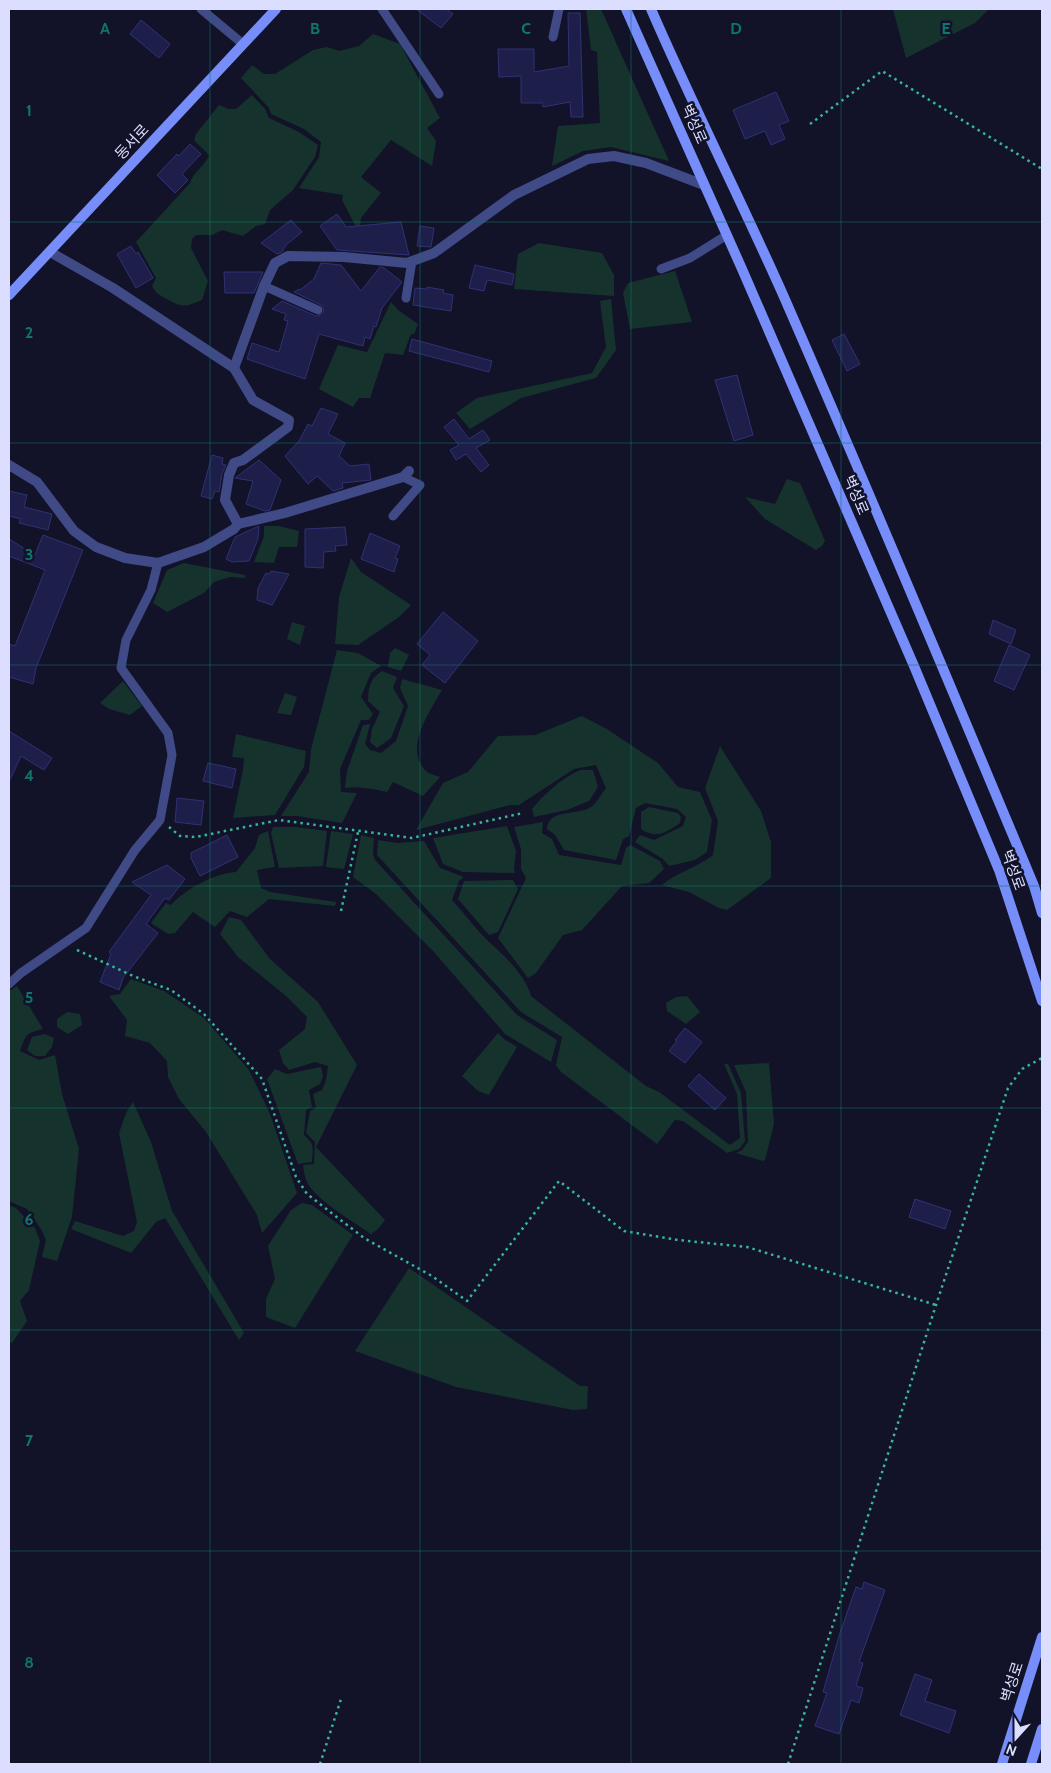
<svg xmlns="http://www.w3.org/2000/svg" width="1051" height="1773" viewBox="0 0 1051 1773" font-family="Cabin,'Noto Sans KR',sans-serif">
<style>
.green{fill:#15332c}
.building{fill:#1e1e4a;stroke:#313175}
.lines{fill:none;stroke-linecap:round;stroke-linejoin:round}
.path{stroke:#35b896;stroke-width:2.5;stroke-dasharray:2.5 4;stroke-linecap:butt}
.service{stroke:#3f4a86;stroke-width:9}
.minor{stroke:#3f4a86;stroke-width:10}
.secondary{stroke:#768dfa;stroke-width:10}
.grid{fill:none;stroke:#0f766e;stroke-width:1;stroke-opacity:0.55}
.labels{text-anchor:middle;stroke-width:5;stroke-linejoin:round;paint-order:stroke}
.street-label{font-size:15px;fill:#dbdefe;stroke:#121229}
.grid-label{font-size:16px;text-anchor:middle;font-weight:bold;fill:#0f766e;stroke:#121229;stroke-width:5;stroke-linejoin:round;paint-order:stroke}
</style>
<rect width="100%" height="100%" fill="#121229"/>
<g class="green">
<path d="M586 9H601L669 161 611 147 583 151 552 166 558 126 600 123 597 52 591 50Z"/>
<path d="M893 9H989L975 23 906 58Z"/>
<path d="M373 34 400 44 440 118 427 128 436 141 432 166 391 140 361 177 381 193 361 218 359 233 342 200 343 195 299 188 319 157 321 142 304 129 271 114 269 108 241 78 252 65 264 74H275L313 50 327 47 339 51 359 46Z"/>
<path d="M252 95 265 109 269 118 299 132 318 145 315 157 293 190 270 210 265 224 256 226 243 236 222 230 212 235H196L192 239 191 248 208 281 202 300C186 307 182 308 167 299 159 295 156 293 152 286L156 278 136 242 190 183C193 172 205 166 209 155L194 140 196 134 219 105 228 109H236Z"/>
<path d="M539 243 602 253 614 275V296L514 289 518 254Z"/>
<path d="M675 271 692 322 630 329 623 293 628 283Z"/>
<path d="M611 299 616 350 596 378 521 398 470 429 456 413 477 398 592 373 606 347 600 301Z"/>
<path d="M391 302 398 310 418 324 414 334H411L403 355 385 353 370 398H359L353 407 319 389 338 345 367 352Z"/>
<path d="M787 479 800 483 825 541 822 546 816 550 765 519 745 497 775 504Z"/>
<path d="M264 526H279L299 531 297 547H279L274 563 254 562 264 536Z"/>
<path d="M351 558 361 572 411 605 399 617 358 645 335 644 339 597Z"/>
<path d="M184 563 245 575V578L230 577 214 582 204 593 167 612 153 603 167 570Z"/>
<path d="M292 622 305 626 300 645 287 639Z"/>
<path d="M395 648 409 655 401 671 388 667 390 653Z"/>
<path d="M337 650 358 653 381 666 371 673 361 697 373 714 369 720H361L340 769 341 792 357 793 342 823 297 816H281L309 772 311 749Z"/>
<path d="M382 671 397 677 393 688 404 706 391 738 377 748 370 742 372 729 380 712 368 701C368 687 370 679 382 671Z"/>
<path d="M402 679 442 690C430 711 404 748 425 770 428 774 435 775 440 777L423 796 393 782 387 792C373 789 359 786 345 788L347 771 363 725 370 724 365 744 370 750 381 753 396 741 408 706 400 688Z"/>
<path d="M123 681 142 706 130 715 109 709 100 703Z"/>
<path d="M285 693 297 697 291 715 277 713Z"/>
<path d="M582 716 607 729 658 763 678 787 700 792 712 820 707 852 695 860 669 866 663 859 635 842 640 835 654 840 683 826 686 817 677 809 645 803 636 808 629 836 623 839 616 860 564 850 555 835 547 829C548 808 578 816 591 807 596 804 601 794 606 788L596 765 574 769 519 805H510L416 830 443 783 468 772 498 736 535 735Z"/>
<path d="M236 734 306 751 304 767 275 815 233 818 243 770 244 758 232 757Z"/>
<path d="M720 746 761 811 771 842V878L727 910 719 908 689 892 662 885C677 872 697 868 713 855L718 821 705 788Z"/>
<path d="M593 770 598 787 589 801 567 810 534 817 532 809C543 795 561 779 578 771 582 769 588 770 593 770Z"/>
<path d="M649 807 678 813 681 817 680 823C666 832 657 840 641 829V812Z"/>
<path d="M543 822 542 833 552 839 559 855 621 865 626 848 630 845 660 861 664 869 649 883 622 886 582 930 563 935 536 973 528 978 498 938 526 878 521 869V849L514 827Z"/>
<path d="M507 826 516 851 514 869 515 873 463 872 443 864 433 838Z"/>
<path d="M273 827H296L327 831 323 866 279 868 271 833Z"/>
<path d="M268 831 275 867 257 870 261 888 270 892 336 902 335 906 269 899 247 917 230 911 215 927 193 912 175 933 168 934 151 923 166 903 171 905C187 888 213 874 236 872L255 848 259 835Z"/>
<path d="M331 831 353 834 344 869 326 867Z"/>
<path d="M361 835 374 838 373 854 375 860 517 1015 557 1040 551 1062 505 1034 434 952 376 894 353 877Z"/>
<path d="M378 840 397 843 424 841 440 868 464 877 459 881 452 900C464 913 475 928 488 941 503 954 526 976 531 996L646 1086 659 1092 730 1145 740 1138 737 1094 724 1064H728L741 1093 745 1141 739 1149 727 1153 683 1121 675 1120 657 1144 561 1072 556 1065 562 1037 521 1012 377 855Z"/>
<path d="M513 880 518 889 498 932 489 935 458 899 464 881Z"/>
<path d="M229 917 241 920 270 959 318 1002 357 1065 316 1147 385 1220 378 1229 371 1234C354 1222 318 1201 308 1184 305 1178 304 1173 303 1165L314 1164 315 1142 306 1133 310 1111 316 1108 313 1094 322 1090 326 1080 328 1066 315 1062 289 1070 283 1063 279 1050 305 1029 307 1017 286 996 238 957 220 934Z"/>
<path d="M131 979 164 991 204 1018 249 1070 270 1114 297 1193 262 1233 257 1215 206 1132 179 1099 168 1077 167 1061 150 1043 125 1036 127 1020 109 996 120 994Z"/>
<path d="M17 986 43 1029C25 1033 26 1035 20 1051L39 1060 55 1055 62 1094 79 1149 72 1217 57 1261 42 1257 46 1240 41 1229 27 1209 9 1201V991Z"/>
<path d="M687 996 700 1012 686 1024 667 1011 666 1003 676 997Z"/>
<path d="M67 1012 80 1014 82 1025 68 1034 57 1027V1019Z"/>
<path d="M498 1033 504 1039 517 1047 489 1095 478 1091 462 1076Z"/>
<path d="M45 1034 54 1038 52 1047 45 1056H35L27 1050 32 1037Z"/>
<path d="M769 1063 774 1124 765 1160 763 1161 736 1153 742 1150 748 1142 746 1092 734 1065Z"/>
<path d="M321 1067 323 1076 320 1084 309 1090 312 1107 306 1110 304 1135C315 1144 313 1148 312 1162L298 1164 267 1079 275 1069 287 1074Z"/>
<path d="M133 1102 151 1142 172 1211 244 1333 239 1340 165 1218 156 1222 131 1253 71 1229 75 1221 123 1236 134 1231 137 1222 119 1133 126 1113Z"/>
<path d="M302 1203 312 1205 353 1235 295 1328 266 1317V1299L275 1279 268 1246 291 1210Z"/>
<path d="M9 1205 16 1208 35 1228 40 1241 29 1290 20 1301 27 1321 12 1343 9 1342Z"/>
<path d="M409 1268 580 1386H588L587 1409 573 1410 456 1387 355 1351Z"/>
</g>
<g class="building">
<path d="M416 9H446L453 14 441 28Z"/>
<path d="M568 13H580L583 117H571L570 102 543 107 542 103H521V76L499 77 498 49H534V72L569 66Z"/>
<path d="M141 20 170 44 159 58 130 34Z"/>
<path d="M776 92 789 121 779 125 785 139 771 145 765 131 745 139 733 110Z"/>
<path d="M190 144 201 154 182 174 188 180 175 193 157 175 177 154 179 156Z"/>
<path d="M337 214 346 227 401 222 409 255 337 250 320 226Z"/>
<path d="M291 220 302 232 286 245 282 252 277 254 261 243Z"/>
<path d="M420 226 434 228 431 247 417 246Z"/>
<path d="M131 246 136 254 138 252 153 278 136 288 117 254Z"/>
<path d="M321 263 341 265 361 291 380 267 384 268 402 282 382 308 376 327 374 326 370 339 365 337 363 346 319 334 305 379 247 359 252 343 279 352 288 321 284 320 286 314 272 309 282 301 316 316 321 315 323 313 324 309 321 305 294 292 299 289 300 290 314 279Z"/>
<path d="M475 265 514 274 512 285 487 280 484 291 469 288Z"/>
<path d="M224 272H263L254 293H225Z"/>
<path d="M427 287 444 290 443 293 453 295 451 311 413 305 415 288 427 289Z"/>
<path d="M844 334 860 364 847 371 832 340Z"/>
<path d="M412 339 492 361 489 372 409 351Z"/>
<path d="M737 375 753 435 734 441 715 380Z"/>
<path d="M321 408 338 414 328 434 345 443 339 456 350 466 369 464 371 480 342 483 343 488 333 491 317 476 308 484 285 456 299 441 308 424 312 426Z"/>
<path d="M454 419 469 439 483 430 490 440 476 448 489 465 481 472 466 454 456 460 450 450 459 445 444 427Z"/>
<path d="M212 455 223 458 222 464 226 465 222 474 219 492 215 491 212 499 201 496Z"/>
<path d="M259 460 281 480 270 510 265 511 246 504 253 481 235 478Z"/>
<path d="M9 491 27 495 24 507 52 514 48 530 19 523 21 519 9 516Z"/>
<path d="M259 526 258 539 249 561 232 562 226 559 235 537Z"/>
<path d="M345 527 347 545 335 546 336 551 324 552 323 568 305 567V529Z"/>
<path d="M370 533 400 546 395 558 398 559 394 572 361 559Z"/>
<path d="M43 535 83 550 36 668 33 684 9 677V644L15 646 45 570 9 556V539L35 555Z"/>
<path d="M271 571 289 574 272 605 257 600 258 588 266 573 269 574Z"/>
<path d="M443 612 478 641 445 683 422 665 430 655 417 644Z"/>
<path d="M993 620 1016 630 1011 644 989 634Z"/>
<path d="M1009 645 1030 655 1014 690 994 681Z"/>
<path d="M9 731 52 758 44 770 21 756 9 782Z"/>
<path d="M208 763 236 769 232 788 203 781Z"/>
<path d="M177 798 204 801 201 825 175 822Z"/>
<path d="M227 835 238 857 200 876 191 858V853Z"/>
<path d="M167 865 185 879 169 900 165 898 146 924 158 933 123 978 119 990 100 982 111 954 109 952 151 895 132 882Z"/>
<path d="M685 1028 702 1042 685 1063 669 1051 677 1041 675 1040Z"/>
<path d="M699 1074 726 1098 715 1110 688 1086Z"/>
<path d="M915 1199 951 1211 945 1229 909 1217Z"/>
<path d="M864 1582 885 1590 859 1662 863 1663 856 1686 863 1688 859 1703 851 1700 839 1734 815 1726 827 1693 823 1692 840 1633 856 1587 862 1589Z"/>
<path d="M915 1674 932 1680 925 1701 956 1711 949 1733 900 1715Z"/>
</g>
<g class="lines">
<g class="path">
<path d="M810 124 882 71 1042 169"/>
<path d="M169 827 180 836 196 837 279 820 412 838 523 813"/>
<path d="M341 911 358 832"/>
<path d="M77 950 133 976 171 990 204 1014 262 1079 296 1177 307 1194 364 1238 432 1276 467 1301 559 1181 624 1231 678 1240 747 1247 936 1305"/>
<path d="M320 1764 341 1699"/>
<path d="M788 1764 936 1305 1008 1088 1022 1069 1042 1058"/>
</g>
<g class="service">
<path d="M201 9 243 44"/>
<path d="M382 9 439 94"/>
<path d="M553 37 559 9"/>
<path d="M661 269 690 258 727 235"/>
<path d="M264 286 318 310"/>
<path d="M406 298 412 261"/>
<path d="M393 516 420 485 403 477"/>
<path d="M9 984 21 973 86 928 135 850 160 820 172 755 168 733 121 668 126 640 151 590 158 563"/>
</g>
<g class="minor">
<path d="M50 252 113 288 234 368 253 400 289 420 288 427 243 460 234 463 229 475 225 500 238 524"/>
<path d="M234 368 264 286 275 263 288 256 344 257 407 263 434 253 514 195 588 159 614 156 646 163 704 185"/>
<path d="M9 465 37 482 74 531 96 547 125 558 158 563 204 547 234 529 238 524 285 513 403 477 409 471"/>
</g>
<g class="secondary">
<path d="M626 9 742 269 914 666 999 870 1042 1001"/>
<path d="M651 9C693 106 741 200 784 297 869 492 952 689 1034 886L1042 913"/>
<path d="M9 295 276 9"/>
<path d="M1002 1764 1042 1637"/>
<path d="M1031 1764 1042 1729"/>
</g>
</g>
<path class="grid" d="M210 9V1764M420 9V1764M631 9V1764M841 9V1764M9 222H1042M9 443H1042M9 665H1042M9 886H1042M9 1108H1042M9 1330H1042M9 1551H1042"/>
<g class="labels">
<g class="street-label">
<text transform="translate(694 124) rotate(66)" y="5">벽성로</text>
<text transform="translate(132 142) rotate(-47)" y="5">동서로</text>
<text transform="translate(856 495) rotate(67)" y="5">벽성로</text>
<text transform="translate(1013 870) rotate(70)" y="5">벽성로</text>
<text transform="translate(1012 1682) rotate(-72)" y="5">벽성로</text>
</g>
</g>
<g class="grid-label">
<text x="105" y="34">A</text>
<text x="315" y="34">B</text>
<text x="526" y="34">C</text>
<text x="736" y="34">D</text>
<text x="946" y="34">E</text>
<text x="29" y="116">1</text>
<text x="29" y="338">2</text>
<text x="29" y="560">3</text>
<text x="29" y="781">4</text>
<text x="29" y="1003">5</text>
<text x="29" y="1225">6</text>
<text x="29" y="1446">7</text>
<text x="29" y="1668">8</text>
</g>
<rect width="1051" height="1773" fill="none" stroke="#dbdefe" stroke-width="20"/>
<g transform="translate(1016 1738) rotate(201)" stroke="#121229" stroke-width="4" paint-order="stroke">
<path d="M0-4L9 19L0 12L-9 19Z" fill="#dbdefe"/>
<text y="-8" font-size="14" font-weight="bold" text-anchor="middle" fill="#dbdefe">N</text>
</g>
</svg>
